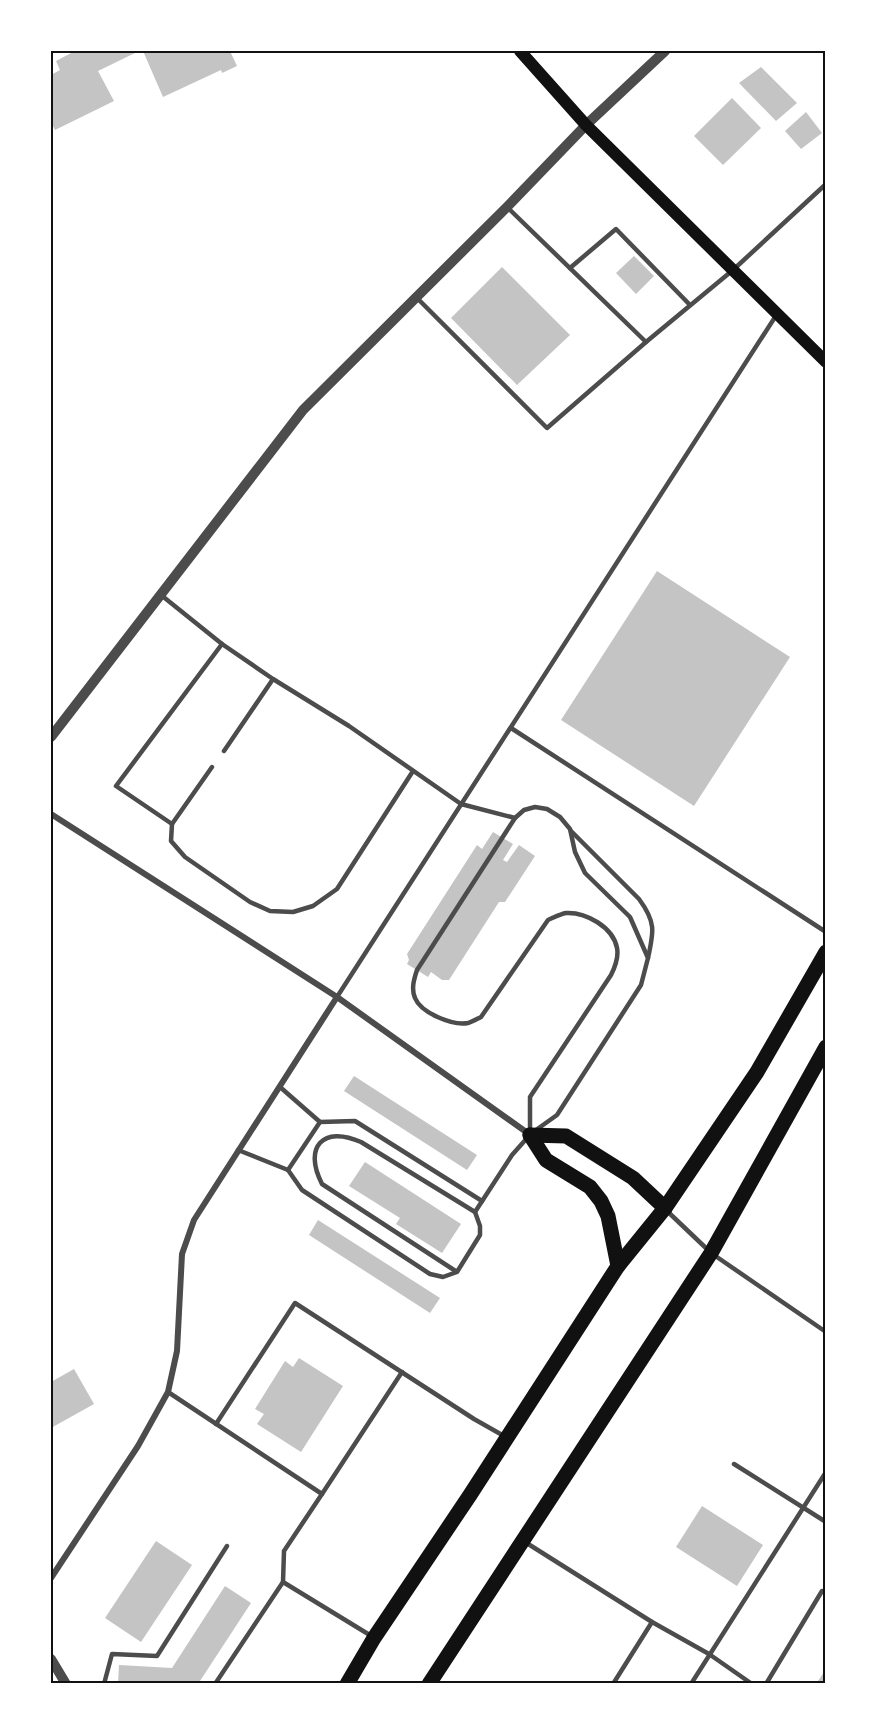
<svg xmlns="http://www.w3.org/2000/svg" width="877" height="1735" viewBox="0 0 877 1735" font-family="Signika,sans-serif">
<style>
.building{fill:#c4c4c4}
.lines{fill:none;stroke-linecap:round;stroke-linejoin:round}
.service{stroke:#4c4c4c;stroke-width:4.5}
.minor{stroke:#4c4c4c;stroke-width:6}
.tertiary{stroke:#4c4c4c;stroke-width:10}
.secondary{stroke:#111;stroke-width:12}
.primary{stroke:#111;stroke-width:15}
.neatline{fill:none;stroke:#111;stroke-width:2}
</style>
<rect width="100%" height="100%" fill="#fff"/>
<g class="building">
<path d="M75 51H134L135 53 98 71 114 101 55 130 51 122V75L60 70 56 61Z"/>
<path d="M143 51H230L237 66 222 73 221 70 163 97Z"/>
<path d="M761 67 797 103 776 121 739 83Z"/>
<path d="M732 98 761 128 723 165 694 136Z"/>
<path d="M806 112 822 133 801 149 785 131Z"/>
<path d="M634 256 654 276 636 294 616 273Z"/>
<path d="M502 267 570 335 517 385 451 318Z"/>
<path d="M657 571 790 657 694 806 561 720Z"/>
<path d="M493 832 513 844 503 860 507 862 519 845 535 856 505 902H499L449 980H442L431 972 428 977 407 964 409 960 407 954 477 845 482 849Z"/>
<path d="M354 1076 477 1155 467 1170 344 1091Z"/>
<path d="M365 1162 461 1224 442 1253 396 1224 400 1218 349 1186Z"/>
<path d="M318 1220 440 1298 430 1313 309 1235Z"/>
<path d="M299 1358 343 1386 301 1452 257 1424 264 1414 255 1409 285 1361 293 1367Z"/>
<path d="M74 1369 94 1404 51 1428V1382Z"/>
<path d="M702 1506 763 1545 737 1586 676 1547Z"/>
<path d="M156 1541 192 1565 141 1642 105 1618Z"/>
<path d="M225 1586 251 1603 198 1684H118L119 1665 172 1668Z"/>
<path d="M826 1669V1684H822L818 1681Z"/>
</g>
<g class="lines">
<g class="service">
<path d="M507 207 646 342"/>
<path d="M570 268 616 229 690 305"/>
<path d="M417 298 547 428 646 342 733 270 826 184"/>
<path d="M161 595 222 644 273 679 349 726 461 804 515 818"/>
<path d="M511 728 826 932"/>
<path d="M224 751 273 679"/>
<path d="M212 767 172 824 171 841 185 857 250 902 270 911 293 912 313 906 337 889 413 771"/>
<path d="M172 824 116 786 222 644"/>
<path d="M571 831 639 899C656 922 654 931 648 958"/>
<path d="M337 997 777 314"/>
<path d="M280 1087 320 1122"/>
<path d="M530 1132V1097L611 975C615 967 619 958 617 948 613 927 586 912 566 913 560 914 553 918 548 920L481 1017C477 1019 472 1022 468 1023 453 1026 421 1013 415 998 411 989 414 979 417 970L515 818 524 810 535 807 547 809 560 817 570 829 575 852 585 873 630 917 648 958 641 985 557 1115 536 1130"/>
<path d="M238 1150 288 1170"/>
<path d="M666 1210 708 1250"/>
<path d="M475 1212 512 1155 528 1137"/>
<path d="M714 1255 826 1332"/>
<path d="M457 1272 322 1184C303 1147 323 1125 361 1142L475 1212 480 1226V1235L457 1272 443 1277 430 1274 302 1190 288 1170 320 1122 355 1121 482 1201"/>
<path d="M168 1392 322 1494 402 1372"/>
<path d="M216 1424 295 1303 474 1419 504 1436"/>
<path d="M734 1464 826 1522"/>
<path d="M525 1542 652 1622 709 1654 752 1684"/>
<path d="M283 1582 284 1551 322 1494"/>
<path d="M104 1684 112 1654 157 1656 227 1546"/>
<path d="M215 1684 283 1582 373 1637"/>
<path d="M613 1684 652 1622"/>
<path d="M691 1684 826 1472"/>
<path d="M766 1684 822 1591"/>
</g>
<g class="minor">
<path d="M51 814 337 997 529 1134"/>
<path d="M51 1578 138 1446 168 1392 177 1351 182 1254 194 1220 337 997"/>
</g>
<g class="tertiary">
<path d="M51 737 303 410 507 207 586 125 665 51"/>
<path d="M51 1659 66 1684"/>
</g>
<path class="secondary" d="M520 51 586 125 826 362"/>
<g class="primary">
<path d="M530 1135 546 1160 590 1187 601 1201 608 1216 618 1266"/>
<path d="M530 1135 566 1136 633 1178 665 1208"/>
<path d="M347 1684 374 1638 470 1495 618 1266 665 1208 757 1072 826 952"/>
<path d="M429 1684 711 1253 826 1047"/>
</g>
</g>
<rect width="877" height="1735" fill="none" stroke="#ffffff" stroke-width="105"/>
<rect x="52" y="52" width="772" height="1630" class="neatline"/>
</svg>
